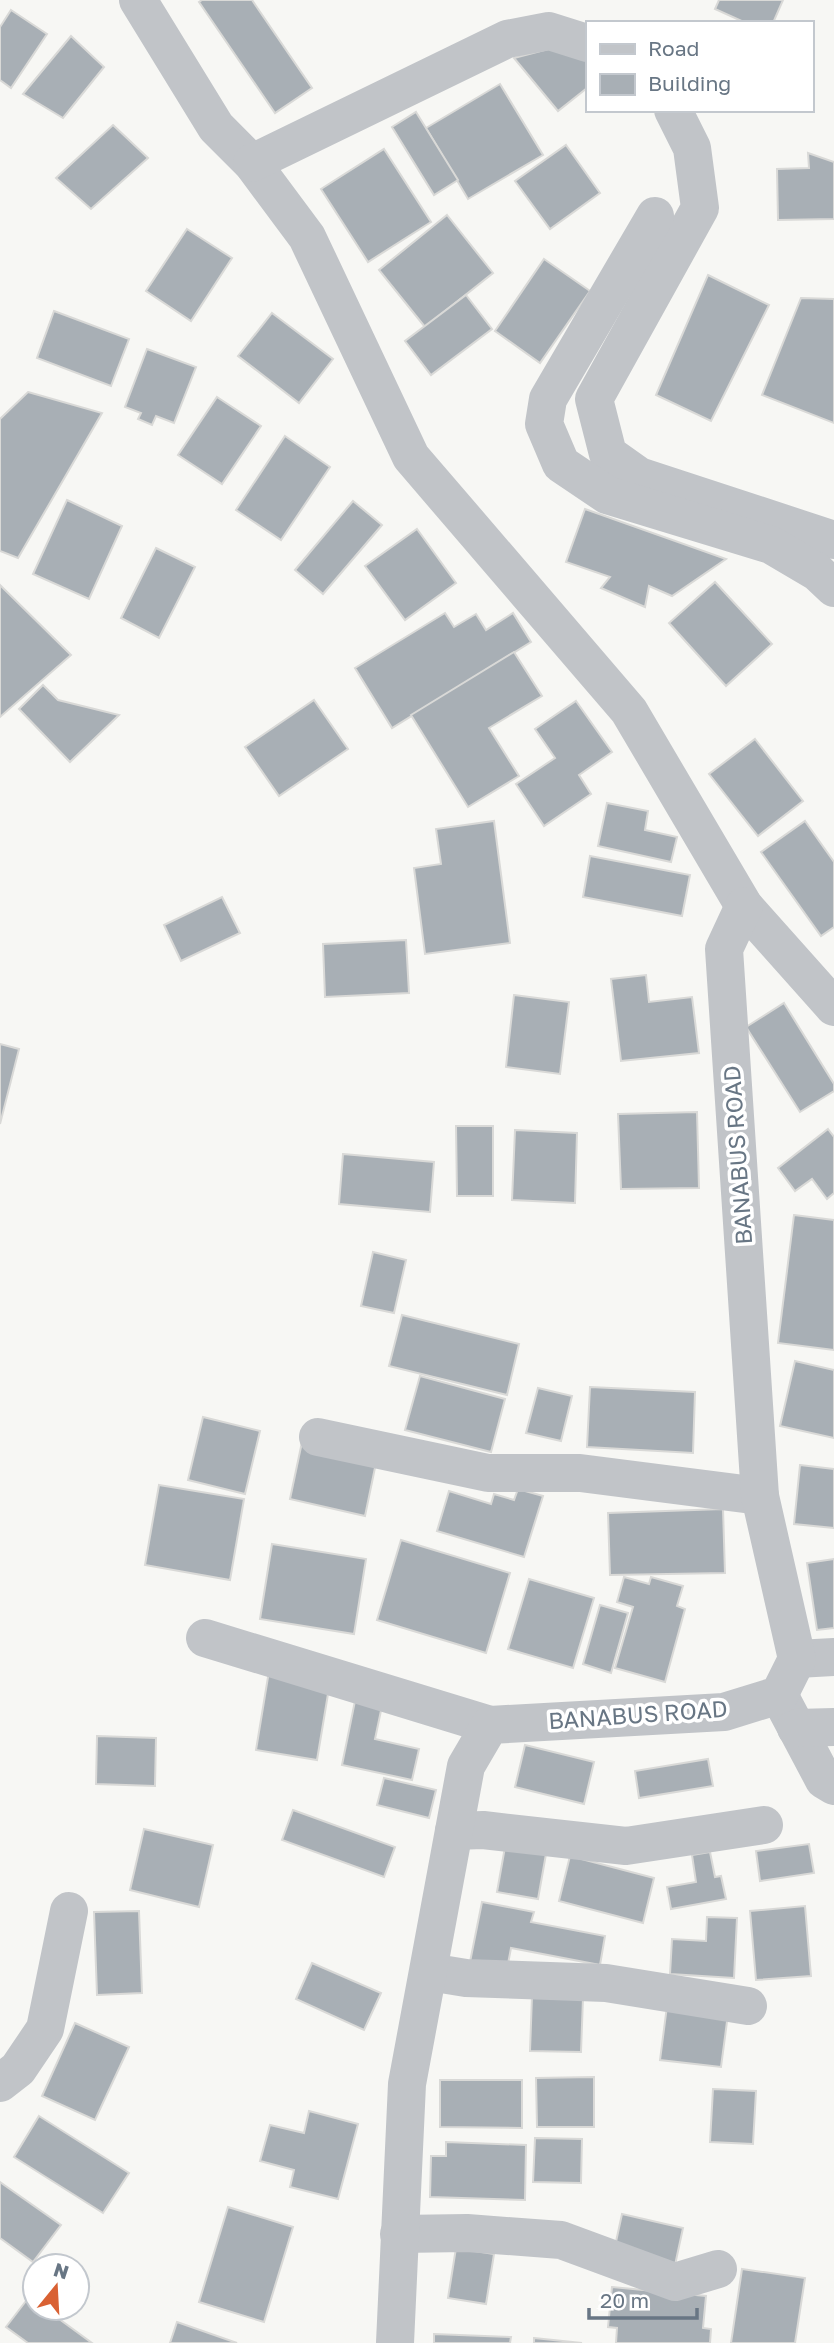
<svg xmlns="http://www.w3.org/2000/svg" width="834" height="2343" viewBox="0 0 834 2343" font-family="'Golos Text',sans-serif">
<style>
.building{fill:#a8afb5;stroke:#d9d9d7;stroke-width:2}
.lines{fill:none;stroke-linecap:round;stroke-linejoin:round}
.minor{stroke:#c1c4c8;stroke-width:38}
.labels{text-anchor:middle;stroke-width:7;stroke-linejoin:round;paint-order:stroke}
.street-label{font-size:23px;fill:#687684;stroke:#fff}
</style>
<rect width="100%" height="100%" fill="#f7f7f4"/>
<g class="building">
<path d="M202 0H252L312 88 275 113 199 2Z"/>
<path d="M719 0H783L773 23H746L715 9Z"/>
<path d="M11 10 47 34 11 88 0 80V27Z"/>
<path d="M71 36 104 67 63 118 23 94Z"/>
<path d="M575 42 587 57V88L558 111 514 58Z"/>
<path d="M500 84 543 155 468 199 426 128Z"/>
<path d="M416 112 458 180 434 195 392 127Z"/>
<path d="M113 125 148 158 91 209 56 178Z"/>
<path d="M566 145 600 193 550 229 515 181Z"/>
<path d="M384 149 431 222 368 262 321 189Z"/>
<path d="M808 153 834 162V219L778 220 777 169 809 168Z"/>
<path d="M447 215 493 273 425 327 379 270Z"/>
<path d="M187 229 232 258 191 321 146 291Z"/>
<path d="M544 259 590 291 540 363 495 331Z"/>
<path d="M708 275 769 305 711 421 656 395Z"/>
<path d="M466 295 492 329 431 375 405 341Z"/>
<path d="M801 298 834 299V423L762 395Z"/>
<path d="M54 311 129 339 111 386 37 358Z"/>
<path d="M272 313 333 359 299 403 238 356Z"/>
<path d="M147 349 196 367 174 423 156 416 152 425 138 419 141 413 125 407Z"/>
<path d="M28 392 102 413 18 558 0 551V419Z"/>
<path d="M217 397 261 426 222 484 178 455Z"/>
<path d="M285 436 330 467 281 540 236 510Z"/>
<path d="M67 500 122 526 89 599 33 574Z"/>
<path d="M353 501 382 525 323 594 295 570Z"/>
<path d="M585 509 726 559 672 596 649 586 645 607 601 588 610 577 566 562Z"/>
<path d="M417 529 456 583 405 620 365 566Z"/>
<path d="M156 548 195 567 159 638 121 618Z"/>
<path d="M715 582 772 644 726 686 669 623Z"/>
<path d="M0 585 71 655 0 717Z"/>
<path d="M445 613 454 627 476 614 486 630 513 613 531 642 392 728 355 668Z"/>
<path d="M514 652 542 696 489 728 519 776 468 807 411 715Z"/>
<path d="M43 685 58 700 119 715 70 762 19 709Z"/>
<path d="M314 700 348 749 279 796 245 747Z"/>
<path d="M576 701 612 752 579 775 591 794 544 826 516 784 555 758 535 729Z"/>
<path d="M755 739 803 801 758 836 709 774Z"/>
<path d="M607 803 648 811 645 830 677 837 671 862 598 846Z"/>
<path d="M494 821 510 943 425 954 414 868 441 864 436 829Z"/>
<path d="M805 821 834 862V927L821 936 761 852Z"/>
<path d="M590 856 690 875 682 916 583 897Z"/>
<path d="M222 897 240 933 181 961 164 925Z"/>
<path d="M406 940 409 993 325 997 323 944Z"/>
<path d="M646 975 649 1002 692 997 699 1053 621 1061 611 979Z"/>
<path d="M514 995 569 1002 560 1074 506 1067Z"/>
<path d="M784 1003 834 1084V1091L800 1112 746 1027Z"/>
<path d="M0 1044 19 1049 0 1124Z"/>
<path d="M697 1112 699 1188 621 1189 618 1114Z"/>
<path d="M456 1126H493V1196H457Z"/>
<path d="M828 1129 834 1137V1193L827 1199 812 1179 795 1191 778 1168Z"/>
<path d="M515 1130 577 1133 575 1203 512 1200Z"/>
<path d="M343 1154 434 1162 430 1212 339 1204Z"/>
<path d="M794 1215 834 1220V1350L778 1343Z"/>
<path d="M373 1252 406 1260 394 1313 361 1306Z"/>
<path d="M402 1315 519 1344 507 1395 389 1366Z"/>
<path d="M795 1361 834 1370V1438L780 1426Z"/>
<path d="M420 1376 505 1399 491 1452 405 1430Z"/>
<path d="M590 1387 695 1392 693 1453 587 1447Z"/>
<path d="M538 1388 572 1396 561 1441 526 1433Z"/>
<path d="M203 1417 260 1431 245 1494 188 1480Z"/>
<path d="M302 1442 377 1458 365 1516 290 1499Z"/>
<path d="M800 1465 834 1469V1528L794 1524Z"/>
<path d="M159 1485 244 1499 230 1580 145 1565Z"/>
<path d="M518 1489 543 1496 524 1557 437 1531 449 1491 491 1504 494 1494 514 1500Z"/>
<path d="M723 1509 725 1573 610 1575 608 1513Z"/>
<path d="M401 1540 510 1573 486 1653 377 1620Z"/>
<path d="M272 1544 366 1559 354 1634 260 1619Z"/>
<path d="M834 1559V1628L817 1630 807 1563Z"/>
<path d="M624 1577 649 1584 651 1577 683 1586 677 1606 685 1609 665 1682 615 1668 633 1607 617 1602Z"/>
<path d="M529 1579 594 1598 573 1668 508 1649Z"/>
<path d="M600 1605 628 1613 611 1673 583 1664Z"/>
<path d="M269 1671 330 1682 317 1760 256 1750Z"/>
<path d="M356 1696 383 1701 375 1739 419 1749 412 1780 342 1765Z"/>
<path d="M97 1736 156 1738 155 1786 96 1784Z"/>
<path d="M525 1745 594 1762 584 1804 515 1787Z"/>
<path d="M708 1759 713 1786 639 1798 635 1771Z"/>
<path d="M384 1778 436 1790 429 1818 377 1805Z"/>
<path d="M293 1810 395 1847 384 1877 282 1840Z"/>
<path d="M144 1829 213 1845 199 1907 130 1890Z"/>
<path d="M809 1844 814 1873 760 1881 756 1851Z"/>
<path d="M505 1847 546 1854 538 1899 497 1892Z"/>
<path d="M710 1852 715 1877 721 1876 726 1899 671 1909 667 1887 696 1882 692 1855Z"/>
<path d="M570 1856 654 1878 643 1923 559 1901Z"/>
<path d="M482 1902 534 1912 531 1922 605 1936 600 1965 511 1948 507 1969 470 1962Z"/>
<path d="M805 1906 811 1976 756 1980 750 1911Z"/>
<path d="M139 1911 142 1993 97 1995 94 1912Z"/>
<path d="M707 1917 737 1918 734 1978 670 1974 672 1939 706 1941Z"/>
<path d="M312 1963 381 1993 364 2030 296 1999Z"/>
<path d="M532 1996 583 1998 581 2052 530 2051Z"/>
<path d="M667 2006 728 2014 721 2067 660 2060Z"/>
<path d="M75 2023 129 2047 95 2120 42 2096Z"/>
<path d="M594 2077V2127H537L536 2078Z"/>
<path d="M440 2080H522V2128L440 2127Z"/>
<path d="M713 2089 756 2091 753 2144 710 2142Z"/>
<path d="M309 2111 358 2124 338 2199 290 2187 294 2170 260 2161 270 2125 304 2133Z"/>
<path d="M39 2116 129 2173 103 2213 14 2157Z"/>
<path d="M535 2138 582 2139 581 2183 533 2182Z"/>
<path d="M446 2142 526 2145 525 2200 430 2197 431 2156H446Z"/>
<path d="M0 2182 61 2225 33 2262 0 2238Z"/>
<path d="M228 2207 293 2227 264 2322 199 2302Z"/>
<path d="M622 2214 683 2228 675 2265 614 2251Z"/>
<path d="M456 2248 494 2254 486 2304 448 2298Z"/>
<path d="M742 2269 805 2278 795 2343H731Z"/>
<path d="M612 2287 706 2296 703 2328 711 2329 710 2343H616L617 2328 608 2327Z"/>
<path d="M29 2297 35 2301V2308H44L92 2343H28L6 2327Z"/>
<path d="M177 2322 237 2343H170Z"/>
<path d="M434 2334 511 2337 510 2343H434Z"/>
<path d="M534 2338 582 2343H534Z"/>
</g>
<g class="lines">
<g class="minor">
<path d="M138 0 216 127 252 163 307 237 411 457 629 711 744 906 834 1007"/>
<path d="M673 110 692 148 700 208 594 399 608 454 639 476 834 540"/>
<path d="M252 163 507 39 549 31 587 43"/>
<path d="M655 216 548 399 544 424 561 464 607 495 771 545 817 572 834 588"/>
<path d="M318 1437 488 1473H580L760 1496"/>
<path d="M205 1638 490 1725"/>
<path d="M797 1659 834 1657"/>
<path d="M779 1695 824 1780 834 1786"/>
<path d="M796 1728 834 1727"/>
<path d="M454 1831 483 1830 626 1846 764 1825"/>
<path d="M429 1972 466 1978 606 1983 748 2006"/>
<path d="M0 2083 18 2069 45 2029 69 1911"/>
<path d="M399 2234 467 2233 561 2240 675 2282 718 2269"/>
<path d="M395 2343 407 2084 466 1766 490 1725 724 1712 779 1695 797 1659 760 1496 724 949 744 906"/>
</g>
</g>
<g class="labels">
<g class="street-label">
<text transform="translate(738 1155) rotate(-94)" y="8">BANABUS ROAD</text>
<text transform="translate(638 1715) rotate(-4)" y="8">BANABUS ROAD</text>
</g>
</g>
<rect x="586" y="21" width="228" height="91" fill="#ffffff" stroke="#c3c8ce" stroke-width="2"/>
<rect x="600" y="44" width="35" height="10" fill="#c1c4c8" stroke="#c3c8ce" stroke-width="2"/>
<text x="648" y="56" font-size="21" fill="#687684">Road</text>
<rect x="600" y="74" width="35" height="21" fill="#a8afb5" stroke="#c3c8ce" stroke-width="2"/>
<text x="648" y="91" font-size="21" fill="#687684">Building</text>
<g transform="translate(56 2287) rotate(18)"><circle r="33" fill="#ffffff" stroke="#c3c8ce" stroke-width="2"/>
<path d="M0-5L12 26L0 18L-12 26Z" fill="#d96133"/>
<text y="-10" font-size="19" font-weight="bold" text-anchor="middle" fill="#687684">N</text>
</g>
<path d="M589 2308v10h108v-10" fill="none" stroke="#687684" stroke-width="3.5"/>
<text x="600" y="2308" font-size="21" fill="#687684" stroke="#ffffff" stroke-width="5" paint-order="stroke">20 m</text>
</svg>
